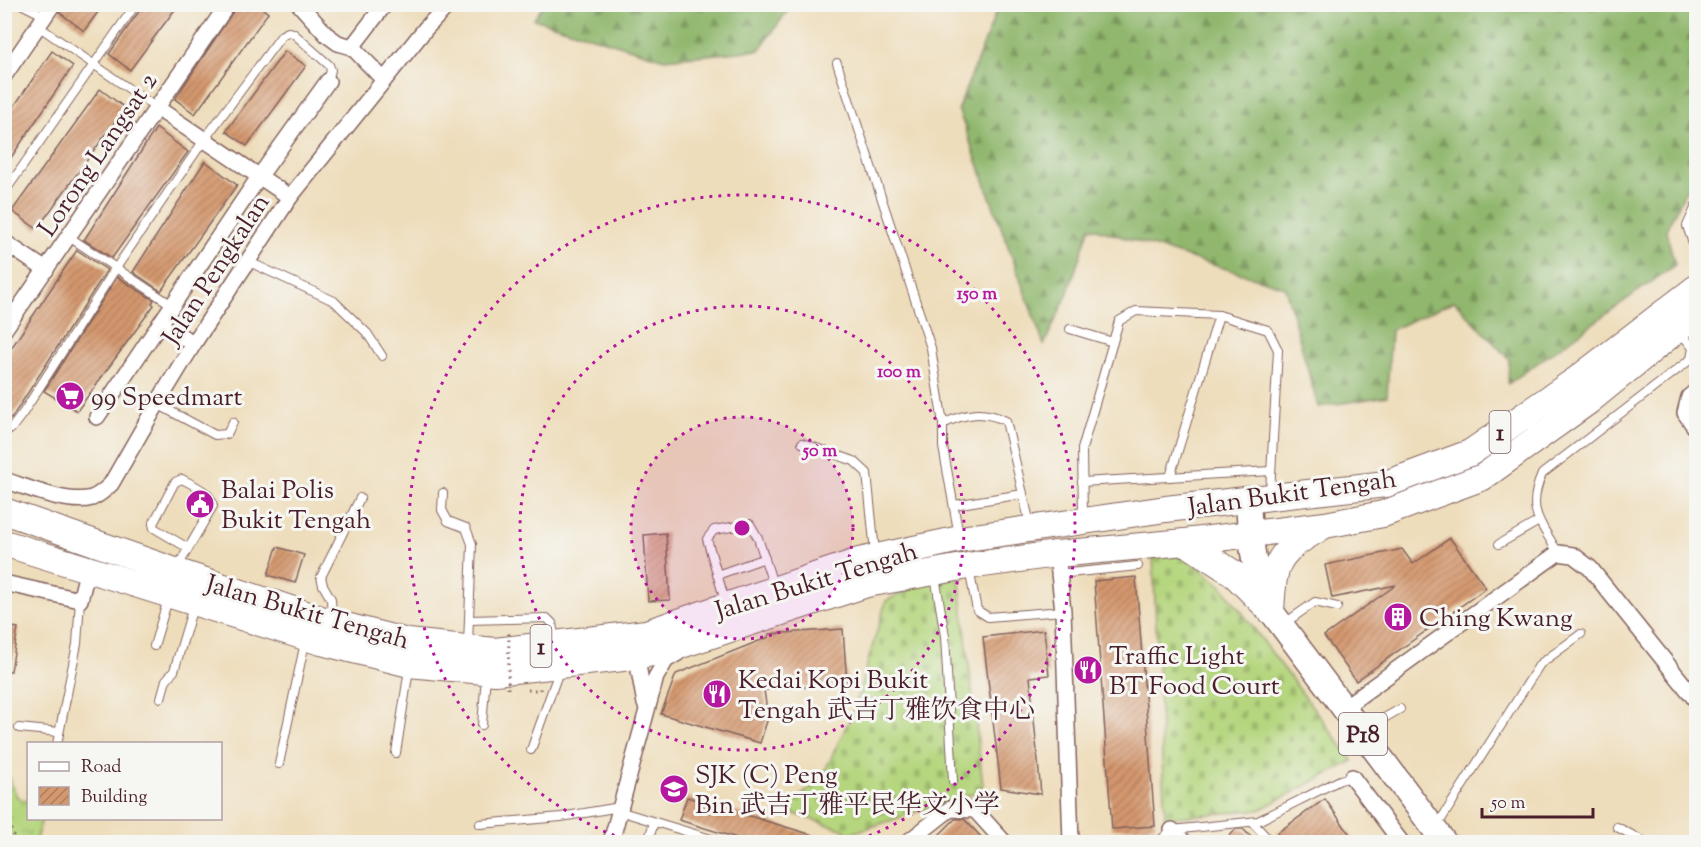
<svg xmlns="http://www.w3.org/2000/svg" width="1701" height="847" viewBox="0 0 1701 847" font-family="'Sorts Mill Goudy','Noto Serif SC',serif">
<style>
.forest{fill:url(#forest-firs);stroke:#6d6b4c;stroke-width:1.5}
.cemetery{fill:url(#cemetery-stones);stroke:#807a54;stroke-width:1.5}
.park{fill:url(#park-tufts);stroke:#807a54;stroke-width:1.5}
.building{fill:url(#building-hatch)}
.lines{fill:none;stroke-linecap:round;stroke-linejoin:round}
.service-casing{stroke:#83625d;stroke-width:10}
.minor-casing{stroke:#83625d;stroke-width:18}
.primary-casing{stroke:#83625d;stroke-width:27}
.trunk-casing{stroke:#83625d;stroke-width:28}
.path{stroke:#83625d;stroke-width:3;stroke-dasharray:1.5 4.5;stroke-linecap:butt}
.service{stroke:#fff;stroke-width:8}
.minor{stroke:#fff;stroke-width:15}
.primary{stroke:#fff;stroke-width:24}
.trunk{stroke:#fff;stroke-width:26}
.path-bridge{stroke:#83625d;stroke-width:3;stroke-dasharray:1.5 4.5;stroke-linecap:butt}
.ring{fill:none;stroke:#b5179e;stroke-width:3;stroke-dasharray:3 6}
.labels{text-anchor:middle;stroke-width:6;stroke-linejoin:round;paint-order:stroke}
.shield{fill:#f6f6f2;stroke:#7e6067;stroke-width:1.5}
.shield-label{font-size:24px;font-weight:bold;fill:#4a1f2b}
.street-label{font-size:26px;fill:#4a1f2b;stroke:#f6f6f2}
.poi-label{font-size:26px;fill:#4a1f2b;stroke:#f6f6f2;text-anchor:start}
.centre{fill:#b5179e;stroke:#f6f6f2;stroke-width:3}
.ring-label{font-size:18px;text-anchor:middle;font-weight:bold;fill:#b5179e;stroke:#f6f6f2;stroke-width:6;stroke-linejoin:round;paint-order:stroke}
</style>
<defs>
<pattern id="forest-firs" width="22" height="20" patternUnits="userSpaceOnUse" patternTransform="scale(1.5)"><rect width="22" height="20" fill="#90b76d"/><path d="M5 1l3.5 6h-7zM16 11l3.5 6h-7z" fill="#78945a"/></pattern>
<pattern id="cemetery-stones" width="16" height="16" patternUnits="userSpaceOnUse" patternTransform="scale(1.5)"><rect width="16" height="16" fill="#b5d67e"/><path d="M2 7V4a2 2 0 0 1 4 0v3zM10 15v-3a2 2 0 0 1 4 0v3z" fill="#9db76d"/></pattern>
<pattern id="park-tufts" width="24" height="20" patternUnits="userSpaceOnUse" patternTransform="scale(1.5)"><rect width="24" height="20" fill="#b5d67e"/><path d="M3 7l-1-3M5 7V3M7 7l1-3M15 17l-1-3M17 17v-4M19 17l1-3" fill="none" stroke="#9db76d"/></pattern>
<pattern id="building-hatch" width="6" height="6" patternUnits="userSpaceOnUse" patternTransform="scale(1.5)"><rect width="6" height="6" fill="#d4986e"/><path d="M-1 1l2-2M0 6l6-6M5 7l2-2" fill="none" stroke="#ae7b5b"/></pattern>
</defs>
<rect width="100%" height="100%" fill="#f6f6f2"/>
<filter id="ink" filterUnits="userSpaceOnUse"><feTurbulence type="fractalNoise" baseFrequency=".0167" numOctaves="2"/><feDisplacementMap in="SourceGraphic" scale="12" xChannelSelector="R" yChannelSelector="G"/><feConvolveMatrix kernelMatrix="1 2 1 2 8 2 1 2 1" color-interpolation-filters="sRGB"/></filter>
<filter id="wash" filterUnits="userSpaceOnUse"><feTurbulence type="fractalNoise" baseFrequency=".008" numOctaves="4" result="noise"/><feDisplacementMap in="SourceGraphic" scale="24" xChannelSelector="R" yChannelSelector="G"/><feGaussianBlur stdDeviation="1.35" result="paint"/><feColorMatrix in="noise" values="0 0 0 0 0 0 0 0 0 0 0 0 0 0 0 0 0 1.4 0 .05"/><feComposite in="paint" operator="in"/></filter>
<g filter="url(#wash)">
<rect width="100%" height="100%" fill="#edb"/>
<g class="forest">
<path d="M543 5V4L792 5 759 50 664 59 534 19Z"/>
<path d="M999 5H1696V170L1666 230 1675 265 1508 384 1509 359 1454 301 1391 330 1387 396 1318 407 1285 287 1090 227 1067 295 1044 345 958 109Z"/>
</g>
<g class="cemetery">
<path d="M1183 555 1222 586 1353 761 1259 810 1165 818 1153 557Z"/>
<path d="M959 577 983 786 975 793 846 835 845 830 782 810 820 781 853 712 886 601 925 581Z"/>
</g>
<path class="park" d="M4 764 17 797 28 802V818L42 819 35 842H5Z"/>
<g id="blocks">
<g class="building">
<path d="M64 4H104L84 31 59 12Z"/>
<path d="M144 4H179L130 70 109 54Z"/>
<path d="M257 4 268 13 195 114 175 99 238 4Z"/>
<path d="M52 51 73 66 4 168V121Z"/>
<path d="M285 51 306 66 247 146 226 131Z"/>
<path d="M100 89 125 108 37 229 12 211Z"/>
<path d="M156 128 188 152 112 258 84 240Z"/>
<path d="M205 161 237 185 161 291 133 272Z"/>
<path d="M77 250 107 270 11 419 4 415V359Z"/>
<path d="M117 277 154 300 152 303 154 305 77 411 44 391Z"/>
<path d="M666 533 670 600 648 601 644 535Z"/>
<path d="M1450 538 1486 588 1356 681 1324 636 1396 585 1332 598 1325 565 1402 549 1413 564Z"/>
<path d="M277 547 304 555 295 583 268 575Z"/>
<path d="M1136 577 1155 826 1112 829 1094 581Z"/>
<path d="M4 626 18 628 11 671H4Z"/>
<path d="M843 629 847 684 764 690 768 718 760 743 661 714 676 674 769 637V634Z"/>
<path d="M1044 630 1049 675 1030 677 1041 794 1001 788 983 637Z"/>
<path d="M687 797 829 840 828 843H753L679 820Z"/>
<path d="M1325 799 1356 843H1284L1277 833Z"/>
<path d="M955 819H964L987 843H931Z"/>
<path d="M1236 829H1243L1257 843H1223Z"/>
</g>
</g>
</g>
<g filter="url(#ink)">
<use href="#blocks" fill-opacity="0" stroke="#83625d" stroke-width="1.5"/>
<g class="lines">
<g class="service-casing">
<g id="service">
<path d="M21 4 45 16"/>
<path d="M38 26 157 108"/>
<path d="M837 63 931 348 943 424"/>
<path d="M4 193 136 4"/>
<path d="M1696 206 1687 226 1696 252"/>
<path d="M69 237 172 305"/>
<path d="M247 261 334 301 367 333 382 356"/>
<path d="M1070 329 1113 342"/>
<path d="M157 404 215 435 227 434 233 422"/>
<path d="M4 428 11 429 23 413 116 268 204 140 282 35 288 32 293 33 329 65 331 70 328 81"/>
<path d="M802 443 854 461 867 473 875 552"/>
<path d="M1170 477 1219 315"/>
<path d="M1082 482 1271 471"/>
<path d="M443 493 442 510 448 521 466 528 472 544 468 644"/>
<path d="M954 505 1023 494"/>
<path d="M1083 516 1082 449 1119 321 1136 311 1219 315 1268 330 1278 350 1270 492"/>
<path d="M959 536 943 447V424C965 413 983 410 1006 421L1030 524"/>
<path d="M1499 544 1539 521"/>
<path d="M1558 553C1540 521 1526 511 1542 474L1691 359 1693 348 1681 333"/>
<path d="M177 568 213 506C211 491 194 486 182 479L175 482 153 524 154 528 188 548"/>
<path d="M969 569 977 610 988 617 1063 611"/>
<path d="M1059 574 1138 566"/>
<path d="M717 575 765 558"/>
<path d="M935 576 945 636 953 781"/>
<path d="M725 601 707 539 714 530 750 524 758 538 774 587"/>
<path d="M332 618 331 599 323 585 321 577 360 498"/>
<path d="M469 620 547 618 552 623 555 641"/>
<path d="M1285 623 1315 602 1337 607"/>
<path d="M154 646 168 599"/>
<path d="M161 698 166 680 174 671 193 607"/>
<path d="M482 725 486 676"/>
<path d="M19 728 59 732"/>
<path d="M1365 729 1400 709"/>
<path d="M57 744 77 644 80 600"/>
<path d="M531 750 559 671"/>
<path d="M396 753 409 669"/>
<path d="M279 764 305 642"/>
<path d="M619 811 721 842"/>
<path d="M1252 822 1271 842"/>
<path d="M480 824 561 817 620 807"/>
<path d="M1437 826 1540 664 1581 634"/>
<path d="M1617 827 1645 842"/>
<path d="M648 842 654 822"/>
<path d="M1158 842 1172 830 1258 821 1340 780 1352 777"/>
</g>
</g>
<g class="minor-casing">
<g id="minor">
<path d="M299 4 327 35 338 43 352 47 384 80"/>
<path d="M352 47 385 4"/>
<path d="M4 76 53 4"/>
<path d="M157 108 290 197"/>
<path d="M4 242 46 270"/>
<path d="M159 325 194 343"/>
<path d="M4 330 228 4"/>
<path d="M1696 391 1689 397 1685 413 1696 429"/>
<path d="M97 417 259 177 328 81"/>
<path d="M4 480C27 487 68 505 92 498 99 495 105 490 111 484L157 404 194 343 290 197 426 28 449 4"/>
<path d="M1057 554 1063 611 1071 842"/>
<path d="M4 583 80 600 88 569"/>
<path d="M623 658 633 661 638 665 645 704"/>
<path d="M1343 708 1558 553 1573 555 1590 568 1696 700"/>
<path d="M1352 777 1401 842"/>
<path d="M1172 830 1184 842"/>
<path d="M611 842 656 677 666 660 678 653"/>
<path d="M908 842 950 809 975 810 1004 842"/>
</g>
</g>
<g class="primary-casing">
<path id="primary" d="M1248 500 1250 533 1256 573 1271 611 1444 842"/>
</g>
<g class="trunk-casing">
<g id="trunk">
<path d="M4 511 175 571 327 621 408 642 495 651 646 633 859 561 960 539 1166 509 1386 484 1470 453 1576 380 1696 288"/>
<path d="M1185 542 1233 573 1271 611"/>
<path d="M4 543 321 642 409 664 495 672 623 658 660 652 867 584 968 566 1057 554 1185 542 1325 525 1383 514 1483 477 1589 401 1696 314"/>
<path d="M1271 611C1274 560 1276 554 1320 528"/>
</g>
</g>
<g class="path">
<path d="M528 690H540V687"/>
<path d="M4 806 15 842"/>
</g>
<use href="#service" class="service"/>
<use href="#minor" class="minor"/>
<use href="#primary" class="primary"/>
<use href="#trunk" class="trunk"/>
<path class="path-bridge" d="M508 689 509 633"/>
</g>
</g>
<circle cx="742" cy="528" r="111" fill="#b5179e" fill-opacity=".12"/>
<g class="ring">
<circle cx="742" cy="528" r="111"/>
<circle cx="742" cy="528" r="222"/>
<path d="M631 842A333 333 0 1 1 853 842"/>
</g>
<defs>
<g id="supermarket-disc" transform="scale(1.5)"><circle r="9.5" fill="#b5179e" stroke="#f6f6f2"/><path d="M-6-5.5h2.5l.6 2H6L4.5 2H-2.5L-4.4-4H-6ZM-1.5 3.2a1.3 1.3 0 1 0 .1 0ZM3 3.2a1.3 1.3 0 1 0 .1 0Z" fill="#fff"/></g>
<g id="civic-disc" transform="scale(1.5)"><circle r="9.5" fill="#b5179e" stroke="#f6f6f2"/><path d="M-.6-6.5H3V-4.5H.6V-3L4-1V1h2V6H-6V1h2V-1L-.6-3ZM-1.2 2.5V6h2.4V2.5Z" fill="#fff"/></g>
<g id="building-disc" transform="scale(1.5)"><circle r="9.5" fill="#b5179e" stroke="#f6f6f2"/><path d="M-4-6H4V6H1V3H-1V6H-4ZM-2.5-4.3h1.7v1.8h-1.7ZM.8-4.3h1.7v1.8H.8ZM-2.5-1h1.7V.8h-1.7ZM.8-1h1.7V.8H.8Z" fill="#fff"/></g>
<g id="restaurant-disc" transform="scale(1.5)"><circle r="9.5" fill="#b5179e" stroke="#f6f6f2"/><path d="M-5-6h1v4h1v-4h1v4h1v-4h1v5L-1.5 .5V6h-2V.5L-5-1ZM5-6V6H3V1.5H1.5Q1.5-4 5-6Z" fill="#fff"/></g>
<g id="school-disc" transform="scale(1.5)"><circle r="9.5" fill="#b5179e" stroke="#f6f6f2"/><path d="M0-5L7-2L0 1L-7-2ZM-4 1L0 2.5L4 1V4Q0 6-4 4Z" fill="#fff"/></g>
</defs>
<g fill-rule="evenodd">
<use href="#supermarket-disc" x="70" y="396"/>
<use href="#civic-disc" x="200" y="504"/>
<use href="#building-disc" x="1398" y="617"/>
<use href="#restaurant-disc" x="1088" y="670"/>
<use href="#restaurant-disc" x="717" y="694"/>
<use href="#school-disc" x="674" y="789"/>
</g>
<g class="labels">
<g class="shield">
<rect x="1489.5" y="411" width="21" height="42" rx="4.5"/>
<rect x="530.5" y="625" width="21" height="42" rx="4.5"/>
<rect x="1339" y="713" width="48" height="42" rx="4.5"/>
</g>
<g class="shield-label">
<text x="1500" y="440">1</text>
<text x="541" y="654">1</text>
<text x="1363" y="742">P18</text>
</g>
<g class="street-label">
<text transform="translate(97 154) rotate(-56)" y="9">Lorong Langsat 2</text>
<text transform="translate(215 269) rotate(-57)" y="9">Jalan Pengkalan</text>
<text transform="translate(1292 492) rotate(-8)" y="9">Jalan Bukit Tengah</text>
<text transform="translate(816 580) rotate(-17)" y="9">Jalan Bukit Tengah</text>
<text transform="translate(308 611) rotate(16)" y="9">Jalan Bukit Tengah</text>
</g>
<g class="poi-label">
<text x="91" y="405">99 Speedmart</text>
<text x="221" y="498">Balai Polis<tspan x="221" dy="30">Bukit Tengah</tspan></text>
<text x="1419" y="626">Ching Kwang</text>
<text x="1109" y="664">Traffic Light<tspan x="1109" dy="30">BT Food Court</tspan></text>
<text x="738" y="688">Kedai Kopi Bukit<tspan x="738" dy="30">Tengah 武吉丁雅饮食中心</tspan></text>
<text x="695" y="783">SJK (C) Peng<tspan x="695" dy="30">Bin 武吉丁雅平民华文小学</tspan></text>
</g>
</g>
<circle cx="742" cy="528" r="9" class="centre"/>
<g class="ring-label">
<text x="977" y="299">150 m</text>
<text x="899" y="377">100 m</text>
<text x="820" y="456">50 m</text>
</g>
<rect width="1701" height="847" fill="none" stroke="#f6f6f2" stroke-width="24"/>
<rect x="27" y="742" width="195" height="78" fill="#f6f6f2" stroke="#b1a0a2" stroke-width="1.5"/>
<rect x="39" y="762" width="30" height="9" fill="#ffffff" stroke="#b1a0a2" stroke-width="1.5"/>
<text x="81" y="772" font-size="18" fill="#4a1f2b">Road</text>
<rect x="39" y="787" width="30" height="18" fill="url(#building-hatch)" stroke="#b1a0a2" stroke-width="1.5"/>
<text x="81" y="802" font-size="18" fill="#4a1f2b">Building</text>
<path d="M1482 808v9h111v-9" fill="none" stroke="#4a1f2b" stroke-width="3"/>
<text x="1491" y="808" font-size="18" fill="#4a1f2b" stroke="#f6f6f2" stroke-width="4.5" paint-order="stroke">50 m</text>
</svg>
